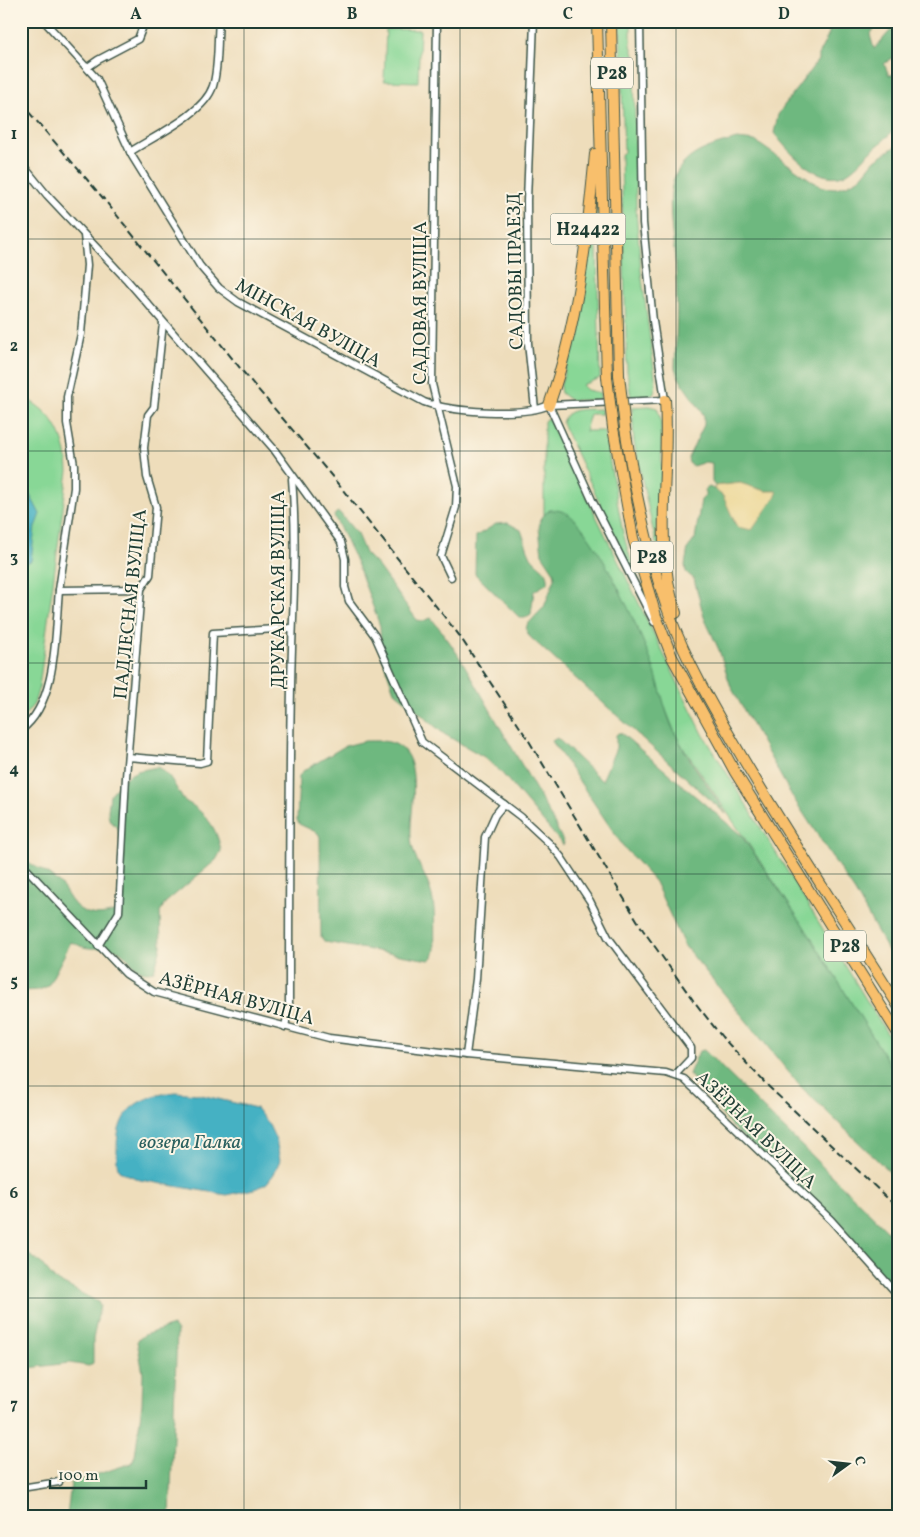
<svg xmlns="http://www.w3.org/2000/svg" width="920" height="1537" viewBox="0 0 920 1537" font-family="Vollkorn,serif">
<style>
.green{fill:#88d796;stroke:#548a65}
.forest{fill:#6eb87f;stroke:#467a5a}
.sand{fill:#eeda9e;stroke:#868c69}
.water{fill:#45b1c3;stroke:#32777c}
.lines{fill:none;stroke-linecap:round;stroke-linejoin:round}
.minor-casing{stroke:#3e5548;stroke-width:9}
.highway-casing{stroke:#3e5548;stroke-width:12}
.minor{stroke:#fff;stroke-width:6}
.highway{stroke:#f8bf6c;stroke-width:10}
.rail{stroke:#1f3d34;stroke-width:2;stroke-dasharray:8 4;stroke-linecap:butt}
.highway-bridge-casing{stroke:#3e5548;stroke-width:12;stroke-linecap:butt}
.highway-bridge{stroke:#f8bf6c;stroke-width:10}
.grid{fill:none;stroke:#1f3d34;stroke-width:1;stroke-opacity:0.55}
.labels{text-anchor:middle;stroke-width:4;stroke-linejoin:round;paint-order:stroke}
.shield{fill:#fcf5e5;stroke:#617469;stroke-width:1}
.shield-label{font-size:18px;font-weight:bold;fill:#1f3d34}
.street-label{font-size:19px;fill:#1f3d34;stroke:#fcf5e5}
.water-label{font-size:20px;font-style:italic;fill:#2a605f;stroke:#fcf5e5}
.neatline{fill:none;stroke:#1f3d34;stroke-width:2}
.grid-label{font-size:16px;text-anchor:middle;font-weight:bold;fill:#1f3d34}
</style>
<rect width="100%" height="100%" fill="#fcf5e5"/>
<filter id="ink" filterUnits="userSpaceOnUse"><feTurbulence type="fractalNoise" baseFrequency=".02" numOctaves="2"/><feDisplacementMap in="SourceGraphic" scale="10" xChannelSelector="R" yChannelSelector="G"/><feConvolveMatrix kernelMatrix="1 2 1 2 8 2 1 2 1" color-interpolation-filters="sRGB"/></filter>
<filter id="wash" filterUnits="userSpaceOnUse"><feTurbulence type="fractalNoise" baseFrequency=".0096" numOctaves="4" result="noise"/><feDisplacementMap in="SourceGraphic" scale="20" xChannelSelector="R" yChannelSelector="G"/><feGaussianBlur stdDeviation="1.12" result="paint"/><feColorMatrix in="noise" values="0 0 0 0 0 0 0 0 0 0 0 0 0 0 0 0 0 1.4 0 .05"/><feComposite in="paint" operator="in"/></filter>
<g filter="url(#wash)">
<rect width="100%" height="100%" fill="#edb"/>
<g class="green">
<path d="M620 21H631V45L634 55 636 210 641 271 656 384 654 393 649 397 631 398 627 371 621 155 624 152Z"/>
<path d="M386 29 420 30 418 82 384 81Z"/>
<path d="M596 205 600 378 582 385 587 390 600 393V400H570L561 393 560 387 573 342Z"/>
<path d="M21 396C54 412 66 436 68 471L39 687 34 704 21 720Z"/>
<path d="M649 406 657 408 661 420 663 576 634 442 632 407Z"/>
<path d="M601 409 602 414H590L585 431H604L623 533 638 584 562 423C566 406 587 410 601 409Z"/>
<path d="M548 418 703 734 899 1053V1079L803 925 677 738 617 586 593 544 569 515 550 510 544 515V421Z"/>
</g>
<g class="forest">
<path d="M829 21H879L870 35 874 49 891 30 899 29V53L884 64 889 75H899C899 83 898 90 896 97 893 107 899 118 894 128 889 137 877 146 869 153 862 160 853 171 843 175 816 184 788 151 774 133L778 115 783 107 818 60V55L829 34Z"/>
<path d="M737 139 755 141 821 187 836 188 847 185 860 178 875 160 899 144V970L855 892 792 796 731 687 719 650 704 617 694 579 686 572 685 565 688 548 695 539 701 500 705 496V490L709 487C724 492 731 507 734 523L751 529 776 491H765L740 483 715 486 712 482V463L705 462 693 466 689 463 688 458 704 425V416C695 399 681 387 675 368 676 336 678 304 676 272 675 246 664 197 676 174 688 151 715 145 737 139Z"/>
<path d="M550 510C557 510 561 510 568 514 596 532 642 635 654 669 662 692 665 715 677 737 691 764 710 788 726 814L530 637 526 630 527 625 544 607 555 578 554 572 542 554 539 528 541 517Z"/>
<path d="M339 512 357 534 365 553 377 565 417 620 423 621 431 618C457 648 477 687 497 722 520 762 544 802 564 843L563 845 501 772 484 757 444 734 394 691 381 654 380 626 372 604 357 563 334 516 336 513Z"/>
<path d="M508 523 521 530C524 538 527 549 531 557 538 567 550 569 548 583L534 591 531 614 525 618H520L475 574 476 536 496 524Z"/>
<path d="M618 733H621L741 835 803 925 899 1079V1181L800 1086 684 945 655 882 623 846 552 741 557 738 602 781 616 748V735Z"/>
<path d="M365 741C375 741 386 740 395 744 425 757 409 814 411 838 412 858 428 877 432 896 436 913 434 933 435 950L433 957 429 960 325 942 321 937 320 837 318 833 299 824 297 820 299 776 303 771 345 746Z"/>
<path d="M157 767C174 776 173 786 184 800 187 803 193 805 196 808 211 820 218 833 221 851L216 860 165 903 160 912 161 947 154 971C132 976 134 958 117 950 109 946 98 949 90 948 83 948 77 944 71 942L48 986 39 990 21 991V860C36 866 50 874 61 885 66 891 69 899 75 905 87 917 104 917 118 910L124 856 118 829 109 819 108 811 110 795 126 777 137 771Z"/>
<path d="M704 1050 899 1242V1296L831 1220 733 1128 689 1074 699 1051Z"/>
<path d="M21 1250 40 1262 54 1279 98 1302 100 1306 93 1339V1363L89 1366 69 1363 21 1369Z"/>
<path d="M173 1326 177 1331 170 1516H67L71 1483 132 1463 135 1456 142 1404 143 1373 137 1341 144 1335Z"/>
</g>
<path class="sand" d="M740 483 765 491H776L777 494 752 530 737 527 723 496 714 489 715 486Z"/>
<g class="water">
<path d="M21 478 40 514 35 527 31 561 21 565 23 544 21 537Z"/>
<path d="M176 1092 197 1094 256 1108 269 1125 276 1140 280 1160 274 1174 267 1183 258 1188 227 1195 140 1180 119 1171C116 1163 117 1157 117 1148 117 1108 140 1096 176 1092Z"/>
</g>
</g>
<g filter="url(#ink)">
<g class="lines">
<g class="minor-casing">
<g id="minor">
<path d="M44 21 97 79 132 156 200 266 219 288 238 302 424 402C451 412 523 417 549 405L665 400 653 321 643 223 640 21"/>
<path d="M437 21 432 384 457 486 456 507 441 556 451 577"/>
<path d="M534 21 527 200 528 343 535 409"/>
<path d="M88 67 98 60 138 39 145 21"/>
<path d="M130 152C154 136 204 114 213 86 219 66 217 42 219 21"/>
<path d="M21 163 47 195 127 280 273 448 341 542 345 559V587L349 601 375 636 422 742 521 817 550 844 561 857 590 901 608 937 691 1048V1058L675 1075"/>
<path d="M21 202C29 191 25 178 22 166"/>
<path d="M549 405 592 500 654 622"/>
<path d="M59 590 74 488V465L67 423V397L81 334 87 265 84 235"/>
<path d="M21 730C58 703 55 632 59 590L141 589"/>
<path d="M128 757 200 763 207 761 213 633 292 628"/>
<path d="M21 863 126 974 154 992 329 1038 466 1055 666 1073 684 1079 831 1220 899 1296"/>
<path d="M98 946 119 912 126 777 141 589 150 575 156 507 147 477 144 448 148 415 154 407 163 323"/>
<path d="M285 1027 289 1006C289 899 289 793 291 687 292 618 298 548 292 479"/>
<path d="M466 1055 476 979 485 837 495 815 504 804"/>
<path d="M21 1488 59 1482"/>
</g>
</g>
<g class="highway-casing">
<g id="highway">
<path d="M597 21 607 377"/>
<path d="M611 21 619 375"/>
<path d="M665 400C670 470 653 544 676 613"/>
<path d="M549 405C578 323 587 240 595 154"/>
<path d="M613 428 633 538 656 616 672 657 735 772 899 1035"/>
<path d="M625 428C635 492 648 557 671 619 689 667 716 712 742 757 792 842 847 924 899 1007"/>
</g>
</g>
<use href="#minor" class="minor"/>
<use href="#highway" class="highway"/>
<path class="rail" d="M21 103 103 198 244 373 330 474 459 635 529 741 643 930 693 1000 722 1037 768 1086 899 1209"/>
<g class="highway-bridge-casing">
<g id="highway-bridge">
<path d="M619 375 625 428"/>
<path d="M607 377 613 428"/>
</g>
</g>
<use href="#highway-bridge" class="highway-bridge"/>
</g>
</g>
<path class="grid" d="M244 21V1516M460 21V1516M676 21V1516M21 239H899M21 451H899M21 663H899M21 874H899M21 1086H899M21 1298H899"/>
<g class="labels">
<g class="shield">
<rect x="591" y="57.5" width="42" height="31" rx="4"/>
<rect x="550.5" y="213.5" width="75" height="31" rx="4"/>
<rect x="631" y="541.5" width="42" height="31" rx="4"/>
<rect x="824" y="930.5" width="42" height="31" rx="4"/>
</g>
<g class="shield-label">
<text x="612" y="79">Р28</text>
<text x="588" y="235">Н24422</text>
<text x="652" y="563">Р28</text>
<text x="845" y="952">Р28</text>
</g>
<g class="street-label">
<text transform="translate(514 271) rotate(-91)" y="7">САДОВЫ ПРАЕЗД</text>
<text transform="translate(419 303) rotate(-90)" y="7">САДОВАЯ ВУЛІЦА</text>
<text transform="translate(309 322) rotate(29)" y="7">МІНСКАЯ ВУЛІЦА</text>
<text transform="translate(277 590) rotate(-90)" y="7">ДРУКАРСКАЯ ВУЛІЦА</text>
<text transform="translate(129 604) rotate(-84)" y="7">ПАДЛЕСНАЯ ВУЛІЦА</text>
<text transform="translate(237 997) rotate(15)" y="7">АЗЁРНАЯ ВУЛІЦА</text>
<text transform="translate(757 1129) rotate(44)" y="7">АЗЁРНАЯ ВУЛІЦА</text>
</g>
<g class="water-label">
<text x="190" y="1148">возера Галка</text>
</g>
</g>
<rect width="920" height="1537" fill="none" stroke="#fcf5e5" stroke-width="55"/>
<g transform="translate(848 1464) rotate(75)" stroke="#fcf5e5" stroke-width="4" paint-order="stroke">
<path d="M0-4L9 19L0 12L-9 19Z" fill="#1f3d34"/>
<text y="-8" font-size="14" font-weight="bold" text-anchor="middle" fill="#1f3d34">С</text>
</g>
<path d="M50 1480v8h96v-8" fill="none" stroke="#1f3d34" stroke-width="2.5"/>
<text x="58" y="1480" font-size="15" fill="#1f3d34" stroke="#fcf5e5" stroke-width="4" paint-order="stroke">100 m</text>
<rect x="28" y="28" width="864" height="1482" class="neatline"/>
<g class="grid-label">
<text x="136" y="19">A</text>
<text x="352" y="19">B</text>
<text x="568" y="19">C</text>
<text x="784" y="19">D</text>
<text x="14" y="139">1</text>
<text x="14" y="351">2</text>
<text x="14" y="562">3</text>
<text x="14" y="774">4</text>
<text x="14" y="986">5</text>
<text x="14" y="1198">6</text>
<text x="14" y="1409">7</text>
</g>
</svg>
